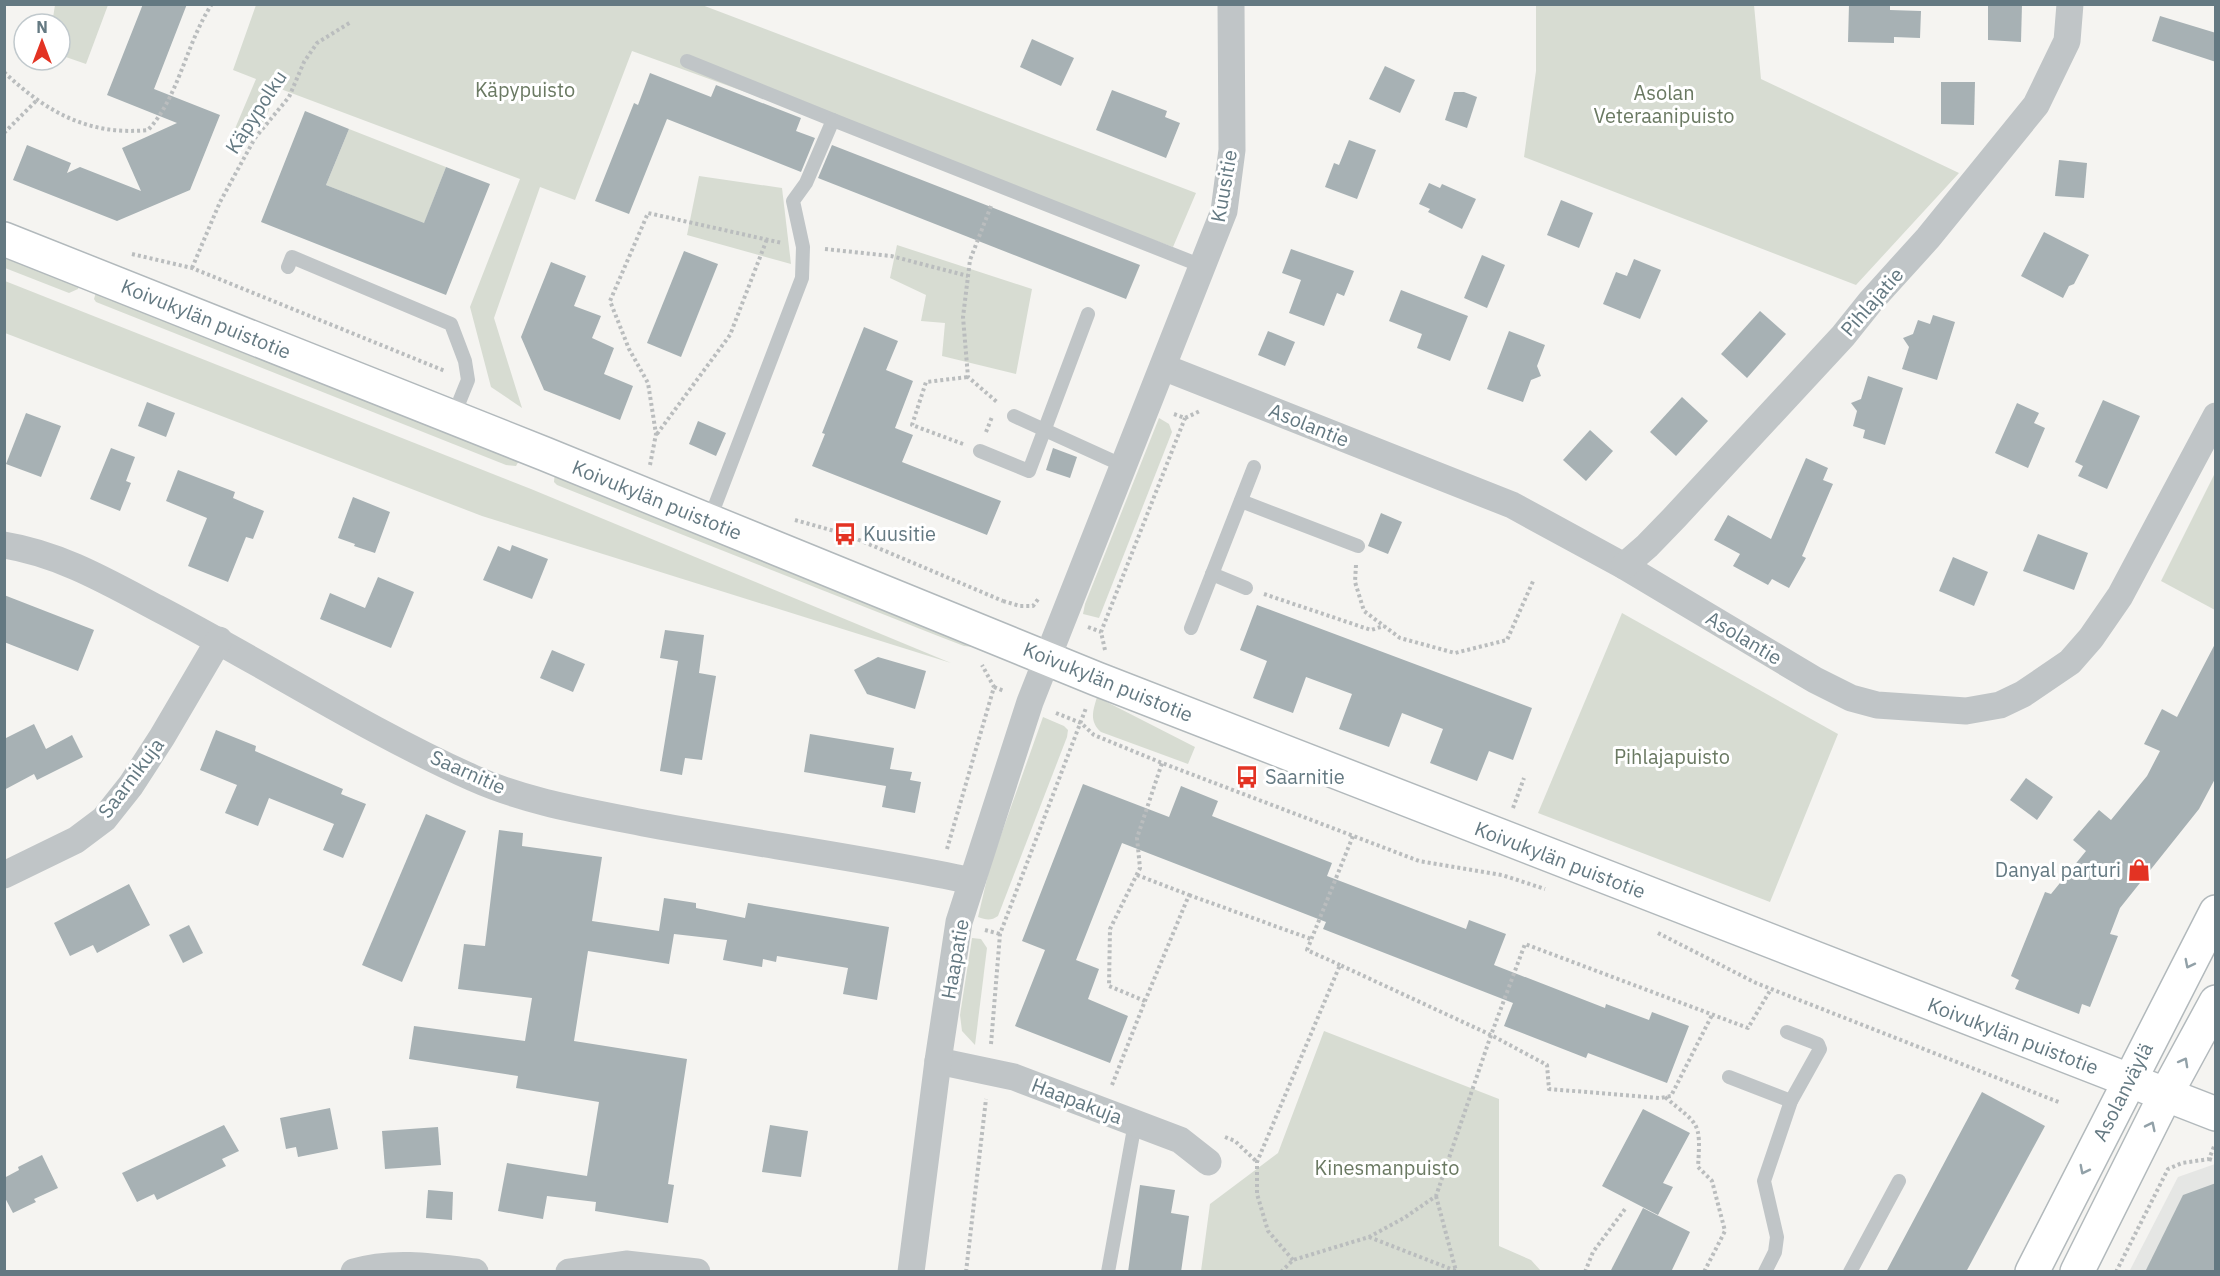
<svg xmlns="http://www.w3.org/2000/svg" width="2220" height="1276" viewBox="0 0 2220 1276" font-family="'IBM Plex Sans',sans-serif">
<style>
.built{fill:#e5e6e4}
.green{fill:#d7dcd2}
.building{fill:#a7b1b4}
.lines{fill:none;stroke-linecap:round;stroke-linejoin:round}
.secondary-casing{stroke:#b2b9bc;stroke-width:36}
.path{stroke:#babdbe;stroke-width:4;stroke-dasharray:3 3;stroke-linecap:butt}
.lane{stroke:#c0c5c7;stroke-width:14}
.street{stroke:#c0c5c7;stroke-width:27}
.secondary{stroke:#fff;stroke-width:33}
.oneway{stroke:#92a1a8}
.labels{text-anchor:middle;stroke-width:6;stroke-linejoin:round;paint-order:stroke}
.park-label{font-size:20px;fill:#6a7962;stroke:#fff}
.street-label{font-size:20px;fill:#647982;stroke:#fff}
.poi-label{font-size:20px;fill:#647982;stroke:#fff;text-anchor:start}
</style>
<rect width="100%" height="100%" fill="#f5f4f1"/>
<path class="built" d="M2215 1164V1271L2129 1272 2178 1177Z"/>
<g class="green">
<path d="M55 5H108L86 64 60 55V24H52Z"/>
<path d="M256 5H702L1196 193 1173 247 632 51 575 200 540 187 494 318 522 408 491 387 470 307 520 179 278 88 264 122 234 131 256 79 233 70Z"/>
<path d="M1754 5 1761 79 1959 173 1856 285 1524 157 1536 71V5Z"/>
<path d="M349 129 446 167 424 224 326 185Z"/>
<path d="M699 176 782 188 791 264 687 235Z"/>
<path d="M897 245 1032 289 1016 374 942 356 945 323 921 321 926 295 890 278Z"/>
<path d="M4 252 81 282 78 289 69 293 5 268Z"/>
<path d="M5 281 531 489 951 663 482 516 5 333Z"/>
<path d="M97 289 521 457 516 466 506 465 96 302 94 299Z"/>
<path d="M1159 418 1169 424 1172 432 1099 618 1083 614 1085 604Z"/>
<path d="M555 471 973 647 964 646 938 636 557 485 554 482Z"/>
<path d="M2215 473 2216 610H2215L2161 581Z"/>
<path d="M1622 613 1838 734 1770 902 1538 813Z"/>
<path d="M1097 697 1195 747 1188 764 1101 732C1089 721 1093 711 1097 697Z"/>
<path d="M1043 717 1064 726 1068 730 1067 737 998 916C991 921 986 920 978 917L990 866Z"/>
<path d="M972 938 981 939 987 948 975 1045 962 1031 960 1015Z"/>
<path d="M1324 1031 1499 1099V1246L1531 1260 1541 1271H1201L1210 1204 1278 1153Z"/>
</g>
<g class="building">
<path d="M143 4H187L154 89 220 115 190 190 117 221 13 180 27 145 71 163 67 173 80 167 141 191 122 148 177 123 107 95Z"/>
<path d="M1849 4H1890V10L1921 11 1920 38 1894 37V43L1848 42Z"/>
<path d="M1988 4H2022L2021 42 1988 40Z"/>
<path d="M2160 16 2216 33V62L2152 41Z"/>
<path d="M1032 39 1074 58 1061 86 1020 67Z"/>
<path d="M1385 66 1415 80 1400 113 1369 99Z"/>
<path d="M650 73 711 97 716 85 801 118 796 131 815 138 801 172 667 119 629 214 595 201 634 103 638 105Z"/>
<path d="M1941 82H1975L1974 125 1941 124Z"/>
<path d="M1112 90 1167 111 1165 117 1180 123 1166 158 1096 130Z"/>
<path d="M1454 92H1464L1477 97 1467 128 1445 120Z"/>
<path d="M305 111 349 129 326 185 424 223 446 167 490 184 446 295 261 222Z"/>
<path d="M1349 140 1376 150 1357 199 1325 187 1334 163 1339 165Z"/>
<path d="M832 145 1140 265 1126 299 818 178Z"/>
<path d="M2059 160 2087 163 2084 198 2055 196Z"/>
<path d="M1429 183 1440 188 1442 184 1476 199 1462 229 1428 212 1430 209 1419 204Z"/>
<path d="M1561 200 1593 213 1579 248 1547 235Z"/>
<path d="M2044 232 2089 255 2074 284 2069 286 2063 298 2021 276Z"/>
<path d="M1291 249 1354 271 1344 296 1337 293 1324 326 1289 313 1301 280 1282 273Z"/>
<path d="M684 251 718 264 681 357 647 343Z"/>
<path d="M1482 255 1505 265 1487 308 1464 298Z"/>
<path d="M1634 259 1661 270 1640 319 1603 304 1616 272 1627 276Z"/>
<path d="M551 262 586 276 574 306 601 316 592 338 614 348 604 374 633 386 620 420 544 390 521 337Z"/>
<path d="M1401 290 1468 316 1450 361 1417 348 1422 334 1389 321Z"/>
<path d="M1760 311 1786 334 1747 378 1721 354Z"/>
<path d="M1933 315 1955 322 1937 380 1902 369 1909 347 1903 338 1913 334 1918 320 1930 324Z"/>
<path d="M864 327 898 341 886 370 913 381 895 428 913 435 902 462 1001 501 987 535 812 466 825 434 822 433Z"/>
<path d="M1268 331 1295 342 1285 366 1258 355Z"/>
<path d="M1509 331 1545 345 1537 366 1541 376 1531 380 1523 402 1487 389Z"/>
<path d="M1868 376 1903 388 1885 445 1863 438 1865 430 1853 426 1857 411 1851 403 1861 399Z"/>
<path d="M1682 397 1708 421 1676 456 1650 432Z"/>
<path d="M2103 400 2140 416 2107 489 2078 476 2083 466 2075 462Z"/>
<path d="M147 402 175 413 166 437 138 426Z"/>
<path d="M2017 403 2039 413 2034 423 2045 428 2028 468 1995 453Z"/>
<path d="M26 413 61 426 41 477 6 464Z"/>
<path d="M698 421 726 433 716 456 689 444Z"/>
<path d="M1590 430 1613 451 1586 481 1563 460Z"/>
<path d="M111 448 135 457 126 481 131 483 120 511 90 499Z"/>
<path d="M1053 448 1077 457 1070 478 1046 470Z"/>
<path d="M1806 458 1828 468 1823 480 1833 484 1802 556 1806 558 1789 588 1772 579 1768 585 1733 566 1740 554 1714 540 1728 515 1771 539Z"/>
<path d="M178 470 235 492 233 498 264 511 253 539 246 537 228 582 188 566 207 518 166 501Z"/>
<path d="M353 497 390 512 375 553 354 546 355 544 338 538Z"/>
<path d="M1381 513 1402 522 1388 554 1368 546Z"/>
<path d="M2038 534 2088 553 2074 590 2023 571Z"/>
<path d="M512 545 548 559 532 599 483 580 498 546 510 551Z"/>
<path d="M1953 557 1988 572 1974 606 1939 591Z"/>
<path d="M378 577 414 592 391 648 320 619 330 593 365 608Z"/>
<path d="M4 595 94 630 78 671 4 642Z"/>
<path d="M1257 605 1532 708 1513 760 1489 751 1477 781 1430 763 1443 729 1402 713 1389 747 1339 729 1352 694 1306 677 1293 713 1253 698 1267 661 1240 650Z"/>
<path d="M665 630 704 635 699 673 716 676 702 760 685 758 682 775 660 771 678 661 660 658Z"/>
<path d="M2216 642V777L2199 809 2120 908 2110 934 2118 936 2090 1007 2082 1004 2079 1014 2015 989 2019 980 2011 976 2045 892 2051 894 2086 851 2073 840 2099 810 2111 820 2147 776 2160 751 2144 744 2162 709 2177 717Z"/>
<path d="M552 650 585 664 573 692 540 678Z"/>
<path d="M878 657 926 671 915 709 867 694 854 670Z"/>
<path d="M34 724 46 749 72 735 83 757 37 780 34 774 4 790V739Z"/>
<path d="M216 730 256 746 255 751 343 789 341 794 366 804 343 858 323 850 334 824 269 798 258 826 225 813 237 785 200 770Z"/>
<path d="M810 734 894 748 890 769 912 772 910 780 921 782 915 813 882 807 886 786 804 772Z"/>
<path d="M2026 778 2053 797 2037 820 2010 800Z"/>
<path d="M1083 784 1169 817 1181 786 1218 801 1212 816 1332 863 1327 876 1466 929 1469 920 1506 934 1494 965 1605 1008 1606 1004 1649 1020 1652 1012 1689 1026 1667 1083 1588 1053 1586 1058 1504 1026 1513 1003 1323 929 1326 922 1122 843 1076 960 1099 969 1088 999 1128 1016 1110 1063 1015 1026 1045 950 1022 941Z"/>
<path d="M426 814 466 831 402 982 362 965Z"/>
<path d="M499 830 523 833 522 846 602 857 592 921 659 931 664 898 696 903V908L745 918 748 903 889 927 877 1000 843 994 848 968 777 956 776 962 763 959 762 967 723 960 727 940 674 934 669 964 588 951 574 1041 687 1059 668 1184 674 1185 668 1223 595 1211 596 1202 547 1196 543 1219 498 1211 507 1163 587 1176 599 1102 516 1088 518 1076 409 1059 414 1026 525 1041 532 998 458 989 464 944 485 946Z"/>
<path d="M129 884 150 925 97 953 93 945 70 956 54 923Z"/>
<path d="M189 925 203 953 183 963 169 935Z"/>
<path d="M1982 1092 2045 1126 1966 1272H1886Z"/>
<path d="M330 1108 338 1149 298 1157 296 1147 286 1149 280 1118Z"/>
<path d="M1643 1109 1690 1133 1663 1183 1673 1187 1658 1215 1602 1186Z"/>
<path d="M224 1125 239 1151 222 1159 226 1166 157 1200 154 1194 137 1202 122 1173Z"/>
<path d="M770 1125 808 1131 801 1177 762 1172Z"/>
<path d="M438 1127 441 1165 385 1169 382 1131Z"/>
<path d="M42 1155 58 1188 34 1199 36 1202 13 1213 4 1196V1178L19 1170 18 1167Z"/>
<path d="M2216 1183V1272H2145L2183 1195Z"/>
<path d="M1140 1185 1175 1190 1171 1213 1189 1216 1181 1272H1128Z"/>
<path d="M428 1190 453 1192 452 1220 426 1218Z"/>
<path d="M1643 1208 1690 1232 1671 1272H1610Z"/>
</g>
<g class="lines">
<g class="secondary-casing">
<g id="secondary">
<path d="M4 239 545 454 1097 679 2216 1114"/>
<path d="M2032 1272 2216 912"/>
<path d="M2077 1272 2166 1094 2216 1002"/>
</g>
</g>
<g class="path">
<path d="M4 72C46 112 89 136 148 130 179 97 186 43 212 4"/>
<path d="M4 133 37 100"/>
<path d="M991 206 970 260 963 317 968 377 997 402"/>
<path d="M825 249 891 256 968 276"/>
<path d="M132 254 192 268 445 371"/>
<path d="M192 268 220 202 255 138 289 97 304 62 317 43 351 22"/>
<path d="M1174 414 1185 418 1200 411"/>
<path d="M986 432 992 417"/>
<path d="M657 434 730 335 767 239"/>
<path d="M963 444 912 425 926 382 968 377"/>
<path d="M650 465 656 434 648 383 629 349 610 301 648 213 782 243"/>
<path d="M795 520 845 534 1003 601"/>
<path d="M1356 565 1355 582 1364 611 1400 638 1455 653 1507 640 1534 579"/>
<path d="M1264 594 1371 630 1384 626"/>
<path d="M1003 601 1020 606H1033L1039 598"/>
<path d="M1088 627 1101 632"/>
<path d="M1105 650 1101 632 1185 418"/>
<path d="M994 687 1004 691"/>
<path d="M1056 713 1081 723 1094 735 1162 763 1419 861 1502 875 1545 889"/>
<path d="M1513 808 1524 778"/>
<path d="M947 849 994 687 982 665"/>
<path d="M1137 875 1189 895 1145 1001"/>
<path d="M1189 895 1311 939"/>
<path d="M985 930 1000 934"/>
<path d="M1658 933 1756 983 2061 1103"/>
<path d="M1340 965 1307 950 1353 836"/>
<path d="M991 1044 1000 934 1086 708"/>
<path d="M1112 1085 1145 1001 1109 986 1110 929 1140 868 1137 838 1162 763"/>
<path d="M1665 1097C1699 1126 1701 1120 1698 1167L1712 1181 1725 1231 1704 1272"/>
<path d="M1225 1137 1235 1141 1257 1162"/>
<path d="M2209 1159 2216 1161"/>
<path d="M1436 1196 1456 1271"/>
<path d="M1369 1237 1456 1271"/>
<path d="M1293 1260 1268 1231 1257 1194V1162L1340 965 1491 1035 1525 944 1748 1028 1771 989"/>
<path d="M966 1272 986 1099"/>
<path d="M1281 1272 1293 1260 1369 1237 1404 1218 1436 1196 1491 1035 1547 1065 1549 1089 1660 1098 1671 1096 1712 1015"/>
<path d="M1585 1272 1593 1252 1625 1209"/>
<path d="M2116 1272 2168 1169 2182 1163 2209 1159 2215 1144"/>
</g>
<g class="lane">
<path d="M687 61 833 120 806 183 793 201 803 247 802 278 709 521"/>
<path d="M833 120 1202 266"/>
<path d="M288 267 292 257 451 324 465 361 468 380 453 417"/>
<path d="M1014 416 1124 466"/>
<path d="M980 451 1029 471 1088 314"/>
<path d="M1241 501 1358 546"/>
<path d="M1212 574 1246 588"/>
<path d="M1191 628 1254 467"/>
<path d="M1729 1077 1791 1101"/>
<path d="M1108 1272 1135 1123"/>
<path d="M1765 1272 1775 1252 1777 1237 1764 1181 1791 1101 1820 1049 1818 1044 1787 1032"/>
<path d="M1850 1272 1899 1181"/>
</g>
<g class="street">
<path d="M1163 367 1512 505 1624 566 1815 680 1851 698 1877 705 1966 711 2000 705 2023 694 2070 662 2091 638 2120 596 2216 416"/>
<path d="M4 545C60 554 108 582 157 608 263 663 364 729 473 778 529 803 590 812 649 824 757 844 865 858 972 881"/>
<path d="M1624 566 1647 546 1676 516 1843 336 1871 301 1928 238 2036 105 2067 41 2070 4"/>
<path d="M4 875 76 840 104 819 131 785 162 737 219 640"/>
<path d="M938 1061 1014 1077 1180 1140 1208 1162"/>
<path d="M354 1272C393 1260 436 1267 475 1272"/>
<path d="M569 1272 626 1264 697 1272"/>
<path d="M911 1272 938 1061 959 922 1030 702 1224 211 1232 150 1231 4"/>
</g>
<use href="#secondary" class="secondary"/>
</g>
<defs><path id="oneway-chevron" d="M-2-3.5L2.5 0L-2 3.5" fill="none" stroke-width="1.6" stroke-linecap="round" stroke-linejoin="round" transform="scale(1.5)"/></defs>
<g class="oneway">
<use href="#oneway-chevron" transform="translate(2189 964) rotate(117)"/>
<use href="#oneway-chevron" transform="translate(2184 1062) rotate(-61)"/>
<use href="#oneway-chevron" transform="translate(2151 1126) rotate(-64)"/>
<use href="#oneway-chevron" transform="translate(2084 1170) rotate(117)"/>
</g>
<defs>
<g id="bus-bare" transform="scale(1.8)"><path d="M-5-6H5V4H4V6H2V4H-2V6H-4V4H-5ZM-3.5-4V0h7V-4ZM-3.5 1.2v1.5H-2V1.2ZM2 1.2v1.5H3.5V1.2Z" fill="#e33323" stroke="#fff" stroke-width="2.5" paint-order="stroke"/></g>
<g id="shop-bare" transform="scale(1.8)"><path d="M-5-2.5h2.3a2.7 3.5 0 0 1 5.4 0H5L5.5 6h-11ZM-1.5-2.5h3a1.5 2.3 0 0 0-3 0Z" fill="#e33323" stroke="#fff" stroke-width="2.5" paint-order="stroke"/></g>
</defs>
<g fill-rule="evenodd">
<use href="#bus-bare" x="845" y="534"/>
<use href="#bus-bare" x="1247" y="777"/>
<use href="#shop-bare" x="2139" y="870"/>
</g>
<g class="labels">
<g class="park-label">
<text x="525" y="97">Käpypuisto</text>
<text x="1664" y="100">Asolan<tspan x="1664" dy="23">Veteraanipuisto</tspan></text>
<text x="1672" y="764">Pihlajapuisto</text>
<text x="1387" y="1175">Kinesmanpuisto</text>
</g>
<g class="street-label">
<text transform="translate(256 112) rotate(-57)" y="7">Käpypolku</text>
<text transform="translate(1224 186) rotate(-80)" y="7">Kuusitie</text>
<text transform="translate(1872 302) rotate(-49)" y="7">Pihlajatie</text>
<text transform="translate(206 319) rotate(22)" y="7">Koivukylän puistotie</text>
<text transform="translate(1309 425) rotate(22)" y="7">Asolantie</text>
<text transform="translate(657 500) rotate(22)" y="7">Koivukylän puistotie</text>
<text transform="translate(1744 638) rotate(31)" y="7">Asolantie</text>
<text transform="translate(1108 682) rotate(22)" y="7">Koivukylän puistotie</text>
<text transform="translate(468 772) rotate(24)" y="7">Saarnitie</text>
<text transform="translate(131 778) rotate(-53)" y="7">Saarnikuja</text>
<text transform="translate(1560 860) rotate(21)" y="7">Koivukylän puistotie</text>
<text transform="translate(955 959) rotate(-80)" y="7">Haapatie</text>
<text transform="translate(2013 1036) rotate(21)" y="7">Koivukylän puistotie</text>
<text transform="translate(2123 1092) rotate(-63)" y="7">Asolanväylä</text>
<text transform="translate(1077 1101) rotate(21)" y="7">Haapakuja</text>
</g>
<g class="poi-label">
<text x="863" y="541">Kuusitie</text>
<text x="1265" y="784">Saarnitie</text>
<text x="2121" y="877" text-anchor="end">Danyal parturi</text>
</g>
</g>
<rect width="2220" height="1276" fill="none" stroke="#647982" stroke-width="12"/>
<g transform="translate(42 42)"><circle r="28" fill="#ffffff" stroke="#c1c9cd" stroke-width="1.5"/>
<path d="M0-4.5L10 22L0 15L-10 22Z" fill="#e33323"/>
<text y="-9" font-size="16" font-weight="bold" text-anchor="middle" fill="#647982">N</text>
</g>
</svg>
